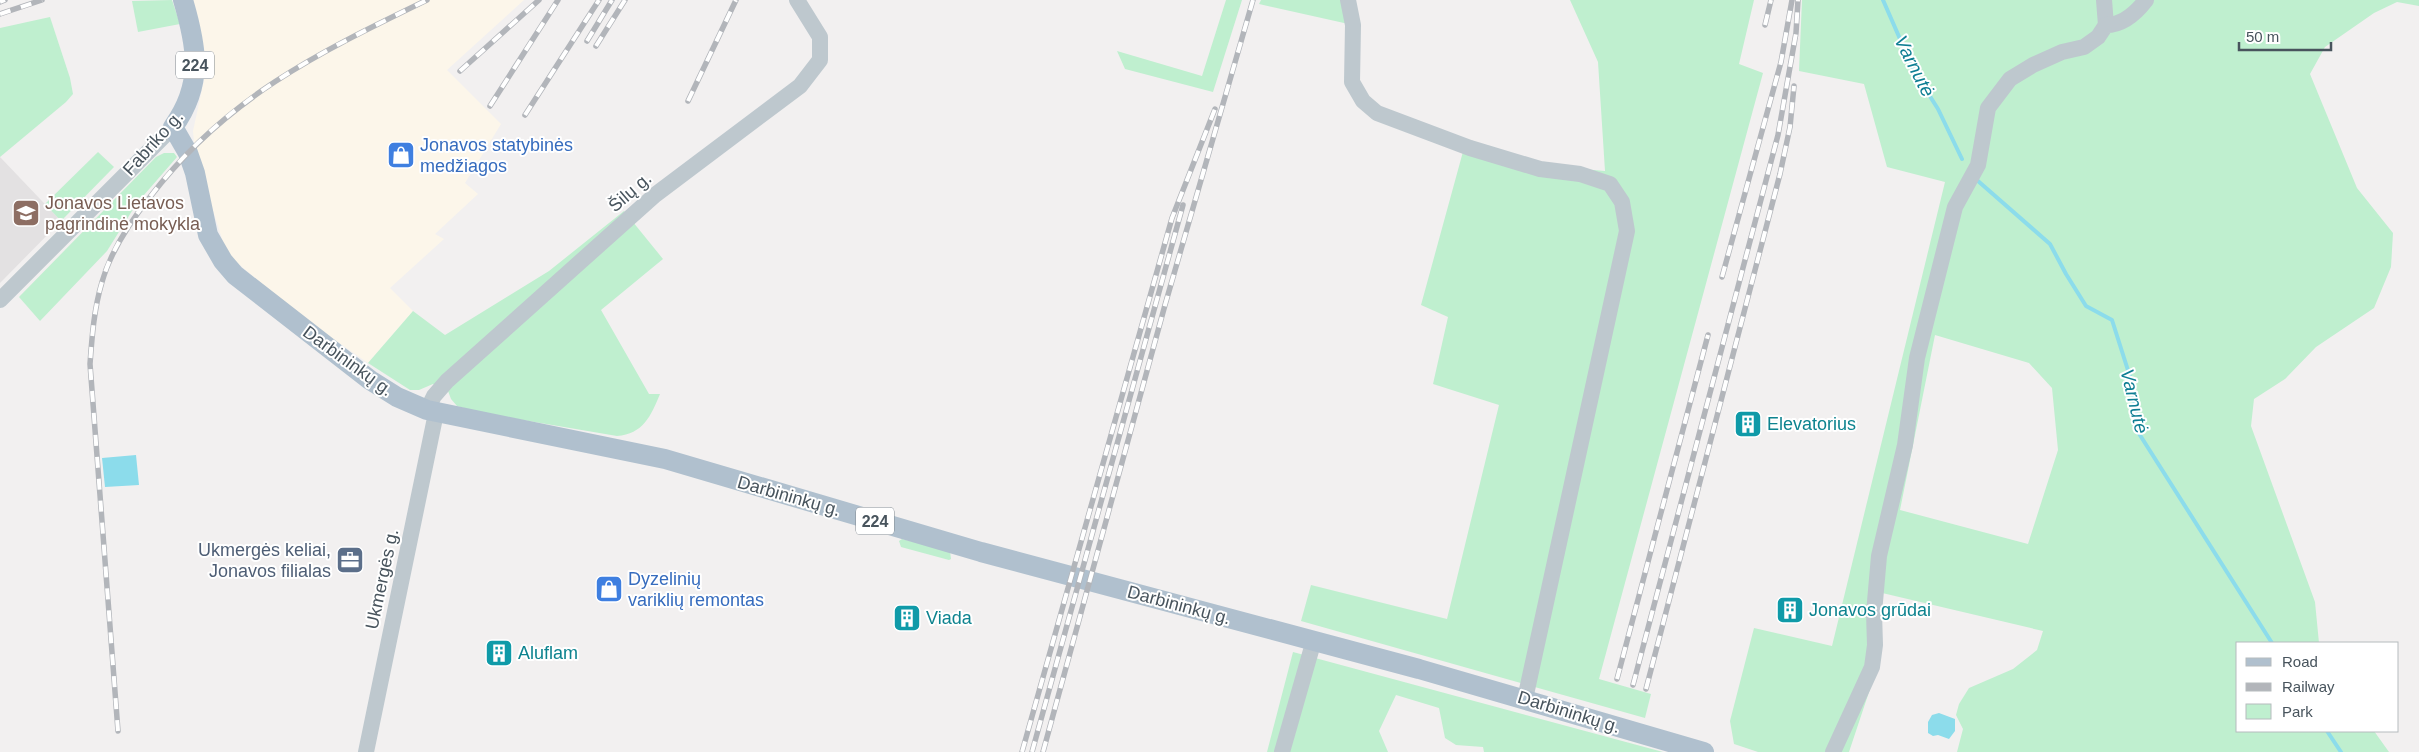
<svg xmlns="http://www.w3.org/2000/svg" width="2419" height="752" viewBox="0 0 2419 752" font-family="Helvetica,sans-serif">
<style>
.commercial{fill:#fcf6ea}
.education{fill:#e3e1e2}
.green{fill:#bfefcf;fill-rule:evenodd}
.water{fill:#8cdceb}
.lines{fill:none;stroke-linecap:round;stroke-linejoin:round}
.stream{stroke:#8cdceb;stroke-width:4}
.minor{stroke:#bec8ce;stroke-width:16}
.major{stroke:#b0c0ce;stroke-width:20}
.rail-casing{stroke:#b2b5ba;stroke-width:5.5}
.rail{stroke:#fff;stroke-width:4;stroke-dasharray:11;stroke-linecap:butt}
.labels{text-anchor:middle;stroke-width:4;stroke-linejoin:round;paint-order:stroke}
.shield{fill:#fff;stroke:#7f878e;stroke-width:1}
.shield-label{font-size:16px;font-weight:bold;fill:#48545d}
.street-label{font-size:18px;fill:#48545d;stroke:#fff}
.shop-label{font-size:18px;fill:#366cbe;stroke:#fff;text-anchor:start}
.education-label{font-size:18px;fill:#785e54;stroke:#fff;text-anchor:start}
.culture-label{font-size:18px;fill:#0d838f;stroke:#fff;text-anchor:start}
.service-label{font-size:18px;fill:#4e5e75;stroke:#fff;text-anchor:end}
.water-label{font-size:19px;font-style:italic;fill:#0e7e93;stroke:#fff}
</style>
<rect width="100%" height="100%" fill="#f2f0f0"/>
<path class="commercial" d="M190 0H524L447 70 501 124 465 183 478 194 435 234 444 239 390 288 413 311 368 363 300 316 234 260 224 245 195 154 193 131 206 71 204 48Z"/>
<path class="education" d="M0 157 61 221 0 283Z"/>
<g class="green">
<path d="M172 0 180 24 138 32 132 1Z"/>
<path d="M1226 0H1242L1213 92 1125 69 1117 51 1202 76Z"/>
<path d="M1261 0H1352L1353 25 1259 4Z"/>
<path d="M1570 0H1754L1739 64 1763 73 1599 679 1651 694 1645 718 1301 621 1311 585 1447 619 1499 405 1433 384 1448 317 1421 305 1464 148 1560 167 1605 171 1598 62Z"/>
<path d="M1802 0H2419V6L2397 2 2374 13 2325 47 2310 74 2357 188 2393 233 2391 267 2374 308 2316 347 2285 379 2254 399 2251 426 2315 602 2319 643H2238V731H2374L2389 752H1957L1963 729 1956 715 1959 704 1969 688 2013 669 2037 650 2043 631 1878 592 1881 656 1849 752H1758L1734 744 1730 721 1754 628 1832 646 1945 182 1887 167 1864 84 1799 71ZM1935 335 2029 363 2052 388 2058 450 2028 544 1900 510Z"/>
<path d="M50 17 70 78 73 94 66 102 0 157V28Z"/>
<path d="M98 152 114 167 61 221 45 204Z"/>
<path d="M164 153H174L177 157 137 203 107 251 40 321 19 297 156 157Z"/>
<path d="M624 211 663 259 601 310 649 394H660C651 416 643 434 617 436L481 413 457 406 451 399 448 391 433 384 419 390H410L368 363 413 311 445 335 549 271Z"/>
<path d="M902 539 950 551 951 559 949 560 901 547 899 541Z"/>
<path d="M1293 652 1663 752H1484L1483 747 1456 745 1445 738 1439 708 1396 695 1379 731 1388 752H1267Z"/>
</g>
<g class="water">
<path d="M136 455 139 485 105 487 102 458Z"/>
<path d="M1939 713 1955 719V731L1949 739 1938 735 1933 736 1928 733V722L1932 715Z"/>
</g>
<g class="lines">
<g class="stream">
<path d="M1883 0 1914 71 1938 109 1962 159"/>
<path d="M1978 181 2050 244 2066 274 2086 306 2112 320 2132 383 2138 432 2272 643"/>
<path d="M2327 731 2341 752"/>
</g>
<g class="minor">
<path d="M1348 0 1353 25 1352 82 1363 101 1377 113 1470 148 1540 169 1580 174 1610 184 1622 202 1627 231 1525 699"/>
<path d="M2104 0 2106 25"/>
<path d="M0 300 173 127"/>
<path d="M427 410 434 396 447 381 655 195 800 86 820 60V37L797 0"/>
<path d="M366 752 436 413"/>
<path d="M1282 752 1314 640"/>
<path d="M1833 752 1872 667 1875 645 1874 613 1879 556 1905 445 1917 358 1955 207 1978 165 1988 108 2010 79 2033 65 2062 52 2084 47 2098 37 2106 25C2123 25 2136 13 2146 0"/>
</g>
<path class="major" d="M183 0C197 47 204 84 173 127L188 153 195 173 208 235 223 261 235 275 370 380 397 397 427 410 665 459 981 552 1419 669 1704 752"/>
<g class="rail-casing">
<g id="rail">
<path d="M0 2 5 0"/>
<path d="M0 14 42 0"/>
<path d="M1765 25 1771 0"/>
<path d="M587 41 612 0"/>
<path d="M596 46 625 0"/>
<path d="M460 71 539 0"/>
<path d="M688 101 736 0"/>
<path d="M490 106 558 0"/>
<path d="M525 115 599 0"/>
<path d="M1722 277 1781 62 1792 0"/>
<path d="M1617 679 1708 335"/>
<path d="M1633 685 1778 135 1796 33 1798 0"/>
<path d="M1646 689 1780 174 1790 127 1794 86"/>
<path d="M118 731 90 364C92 336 94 309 102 282 111 250 130 222 150 197 225 98 318 53 427 0"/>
<path d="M1022 752 1172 218 1215 109"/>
<path d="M1032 752 1183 205"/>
<path d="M1043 752 1165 305 1253 0"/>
</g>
</g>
<use href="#rail" class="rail"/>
</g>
<defs>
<g id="shop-square" transform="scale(1.4375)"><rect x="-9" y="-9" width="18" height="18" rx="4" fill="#3f7fe0" stroke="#fff"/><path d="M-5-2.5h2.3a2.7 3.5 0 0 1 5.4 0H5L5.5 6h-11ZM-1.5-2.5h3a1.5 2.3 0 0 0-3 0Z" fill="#fff"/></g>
<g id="school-square" transform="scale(1.4375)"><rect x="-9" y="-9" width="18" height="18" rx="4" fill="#8d6e63" stroke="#fff"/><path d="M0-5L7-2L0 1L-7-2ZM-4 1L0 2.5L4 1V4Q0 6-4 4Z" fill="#fff"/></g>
<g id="building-square" transform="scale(1.4375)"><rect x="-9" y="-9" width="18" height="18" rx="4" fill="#0f9aa8" stroke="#fff"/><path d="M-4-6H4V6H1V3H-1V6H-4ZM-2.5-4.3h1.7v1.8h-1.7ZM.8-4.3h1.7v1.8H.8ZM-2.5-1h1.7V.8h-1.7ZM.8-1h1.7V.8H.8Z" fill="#fff"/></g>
<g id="office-square" transform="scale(1.4375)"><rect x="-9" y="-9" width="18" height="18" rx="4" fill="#5c6f8a" stroke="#fff"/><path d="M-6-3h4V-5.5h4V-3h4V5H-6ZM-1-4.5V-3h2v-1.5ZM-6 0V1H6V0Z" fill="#fff"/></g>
</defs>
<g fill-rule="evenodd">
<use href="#shop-square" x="401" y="155"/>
<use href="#school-square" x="26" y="213"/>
<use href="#building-square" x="1748" y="424"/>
<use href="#office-square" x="350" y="560"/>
<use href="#shop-square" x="609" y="589"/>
<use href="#building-square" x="1790" y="610"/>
<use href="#building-square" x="907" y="618"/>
<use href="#building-square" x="499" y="653"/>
</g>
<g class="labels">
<g class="shield">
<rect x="176" y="51.5" width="38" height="27" rx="4"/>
<rect x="856" y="507.5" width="38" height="27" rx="4"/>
</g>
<g class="shield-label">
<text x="195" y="71">224</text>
<text x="875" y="527">224</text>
</g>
<g class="street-label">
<text transform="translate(153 143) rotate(-48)" y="6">Fabriko g.</text>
<text transform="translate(630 192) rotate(-41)" y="6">Šilų g.</text>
<text transform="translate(348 361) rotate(36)" y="6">Darbininkų g.</text>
<text transform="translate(789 496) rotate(16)" y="6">Darbininkų g.</text>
<text transform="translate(382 579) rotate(-78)" y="6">Ukmergės g.</text>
<text transform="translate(1179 605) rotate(15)" y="6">Darbininkų g.</text>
<text transform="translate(1569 712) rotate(17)" y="6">Darbininkų g.</text>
</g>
<g class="shop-label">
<text x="420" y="151">Jonavos statybinės<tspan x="420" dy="21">medžiagos</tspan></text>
<text x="628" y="585">Dyzelinių<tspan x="628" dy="21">variklių remontas</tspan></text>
</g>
<g class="education-label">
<text x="45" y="209">Jonavos Lietavos<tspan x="45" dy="21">pagrindinė mokykla</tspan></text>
</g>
<g class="culture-label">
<text x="1767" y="430">Elevatorius</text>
<text x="1809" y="616">Jonavos grūdai</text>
<text x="926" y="624">Viada</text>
<text x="518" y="659">Aluflam</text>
</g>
<g class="service-label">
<text x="331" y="556">Ukmergės keliai,<tspan x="331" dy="21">Jonavos filialas</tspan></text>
</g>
<g class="water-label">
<text transform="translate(1915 66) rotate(63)" y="7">Varnutė</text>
<text transform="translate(2135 401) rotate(76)" y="7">Varnutė</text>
</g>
</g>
<rect x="2236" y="642" width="162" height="90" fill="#ffffff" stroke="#b6bbbe"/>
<rect x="2246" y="658" width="25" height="8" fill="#b0c0ce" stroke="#b6bbbe"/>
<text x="2282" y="667" font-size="15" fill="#48545d">Road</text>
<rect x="2246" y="683" width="25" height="8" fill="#b2b5ba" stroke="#b6bbbe"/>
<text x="2282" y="692" font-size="15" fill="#48545d">Railway</text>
<rect x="2246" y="704" width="25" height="15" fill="#bfefcf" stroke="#b6bbbe"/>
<text x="2282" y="717" font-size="15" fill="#48545d">Park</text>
<path d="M2239 42v8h92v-8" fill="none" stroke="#48545d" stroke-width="2.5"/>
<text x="2246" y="42" font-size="15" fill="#48545d" stroke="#ffffff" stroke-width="4" paint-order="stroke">50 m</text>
</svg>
